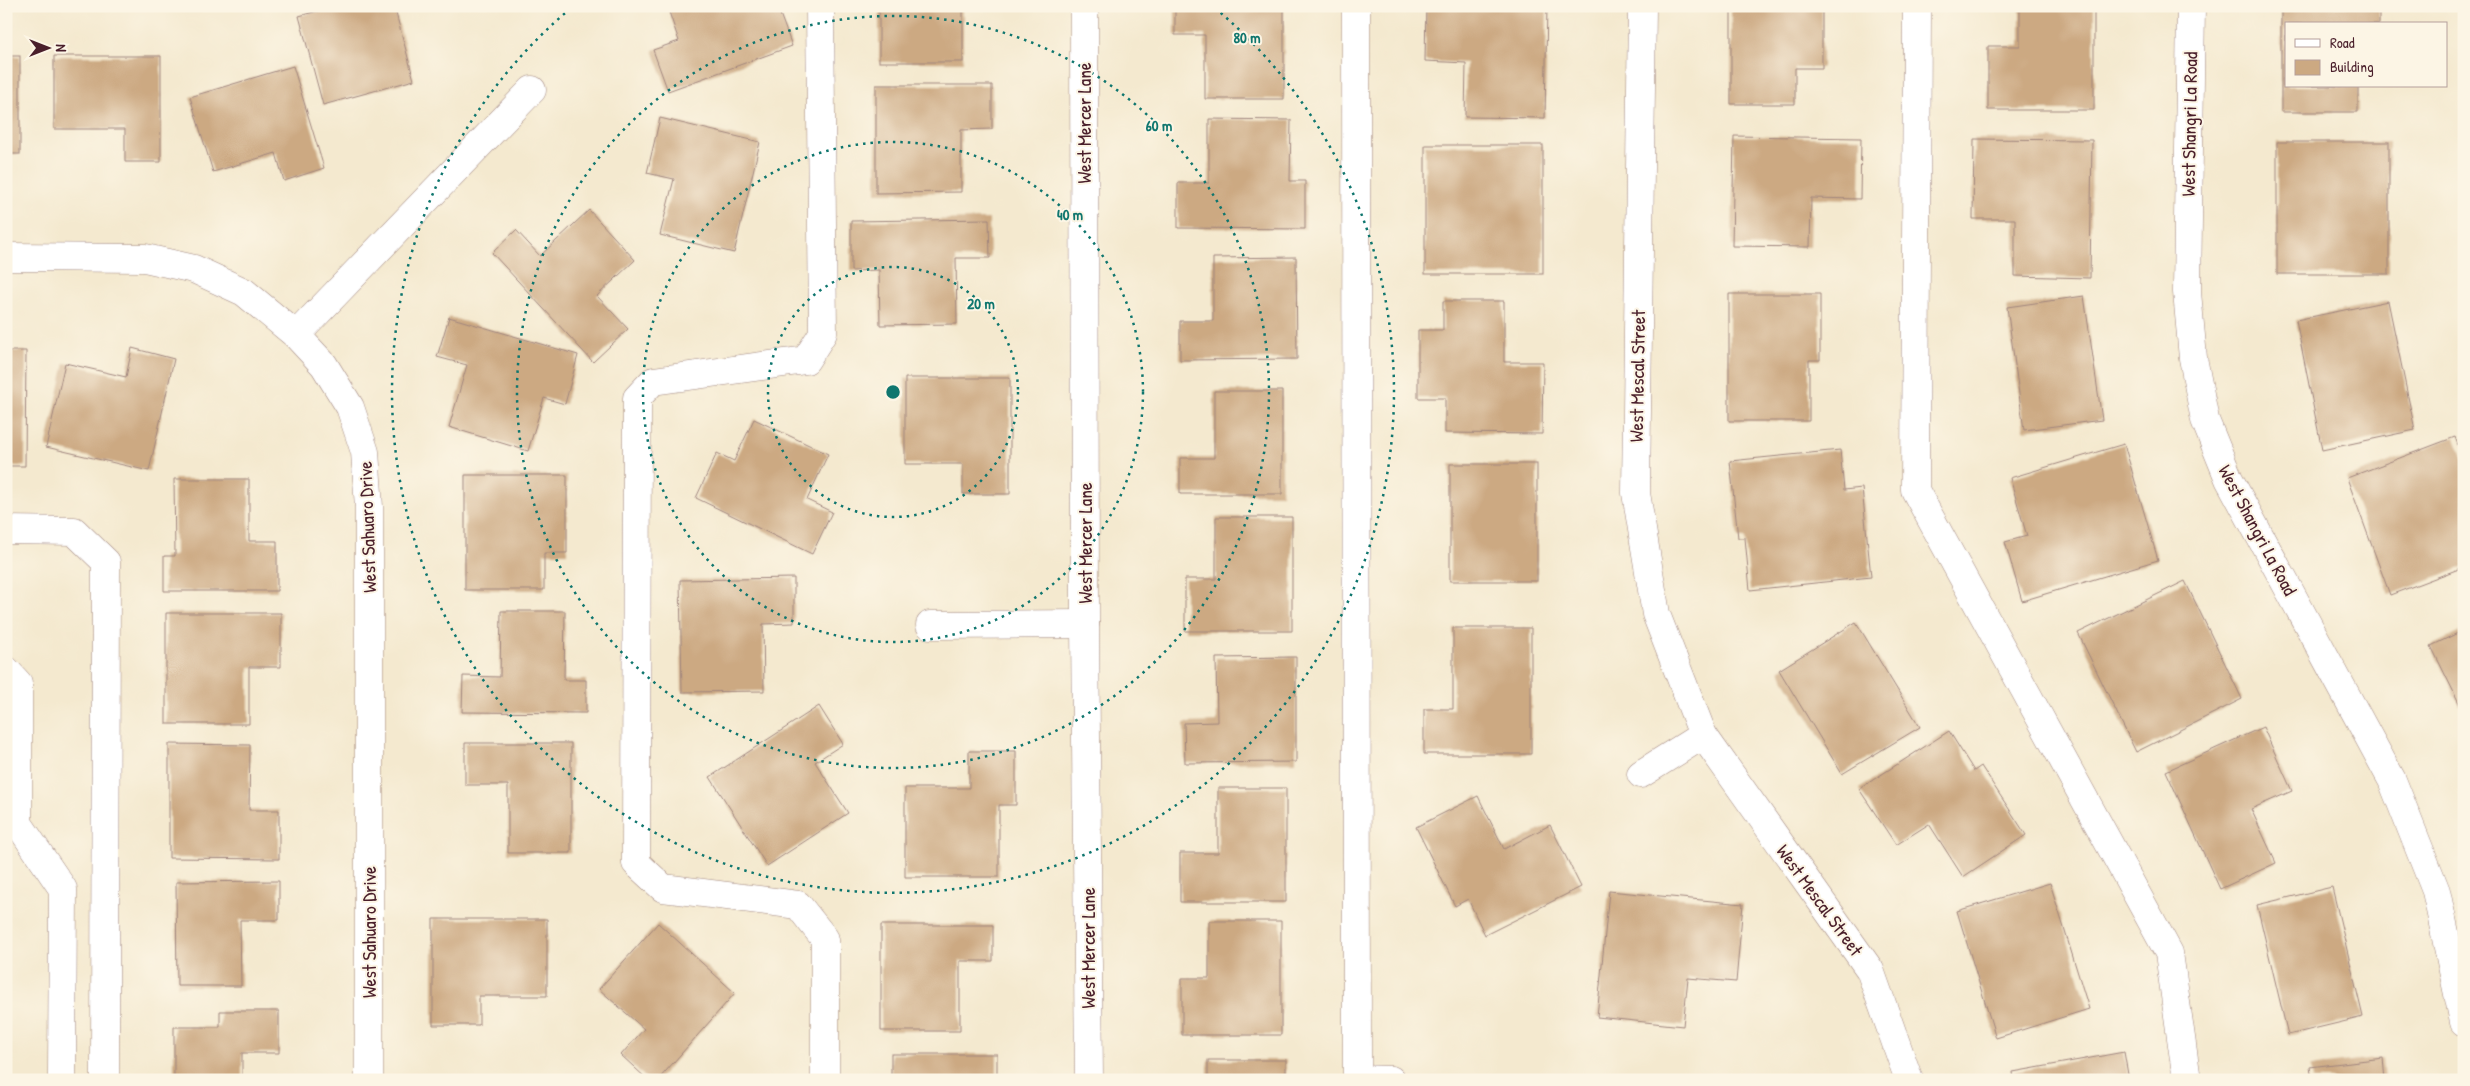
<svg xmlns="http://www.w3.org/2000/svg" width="2470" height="1086" viewBox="0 0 2470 1086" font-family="'Patrick Hand',sans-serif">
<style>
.building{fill:#cca982}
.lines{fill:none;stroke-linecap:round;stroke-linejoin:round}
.minor-casing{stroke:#9f847d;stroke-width:29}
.minor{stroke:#fff;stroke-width:28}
.ring{fill:none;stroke:#0f766e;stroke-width:2.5;stroke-dasharray:2.5 5}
.labels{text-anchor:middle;stroke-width:4;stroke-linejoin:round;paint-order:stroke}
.street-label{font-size:19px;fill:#4a1f2b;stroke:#fcf5e5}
.centre{fill:#0f766e;stroke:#fcf5e5;stroke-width:2.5}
.ring-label{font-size:15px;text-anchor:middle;font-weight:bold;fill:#0f766e;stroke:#fcf5e5;stroke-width:4;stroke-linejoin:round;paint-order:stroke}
</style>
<rect width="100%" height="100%" fill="#fcf5e5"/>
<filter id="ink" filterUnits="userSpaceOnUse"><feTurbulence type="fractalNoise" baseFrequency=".02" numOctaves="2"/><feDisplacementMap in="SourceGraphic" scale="10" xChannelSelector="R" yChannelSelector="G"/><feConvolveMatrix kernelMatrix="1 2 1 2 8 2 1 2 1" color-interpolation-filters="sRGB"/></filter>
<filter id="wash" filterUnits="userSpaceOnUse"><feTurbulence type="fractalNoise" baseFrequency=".0096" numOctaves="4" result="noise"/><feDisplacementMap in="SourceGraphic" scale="20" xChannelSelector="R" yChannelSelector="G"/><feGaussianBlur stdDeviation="1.12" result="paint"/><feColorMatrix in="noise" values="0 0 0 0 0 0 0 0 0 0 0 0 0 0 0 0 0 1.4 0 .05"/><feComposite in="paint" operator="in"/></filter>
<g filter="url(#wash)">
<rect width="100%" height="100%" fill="#f4e9cf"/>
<g id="blocks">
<g class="building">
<path d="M336 6H394L414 80 323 105 299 16Z"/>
<path d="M667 6H777L792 46 668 91 653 50 679 41Z"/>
<rect x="879" y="6" width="84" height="56"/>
<path d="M1175 6H1284V99H1205V35H1175Z"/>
<path d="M1426 6H1547L1545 118 1465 117 1466 63 1425 61Z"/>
<path d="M1731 6H1822V68H1795V104H1731Z"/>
<path d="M2020 6H2094V110H1988V46H2020Z"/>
<path d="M2281 6H2379V24H2286V86H2358V112H2281Z"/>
<rect x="6" y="56" width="14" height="98"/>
<path d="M54 56H161V162H125V129H54Z"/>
<path d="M293 66 324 168 284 181 276 153 213 172 190 97Z"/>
<path d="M876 85H992V129L961 130V192L876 193Z"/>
<path d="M660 118 760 142 734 253 660 235 674 179 647 173Z"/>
<path d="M1209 119 1291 120 1290 181H1305V229L1178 228V183H1209Z"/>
<path d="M1734 136 1861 138 1860 199 1811 198 1810 247 1732 246Z"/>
<path d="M1974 139 2092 140 2090 278 2015 276V219H1973Z"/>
<rect x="2277" y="142" width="112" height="132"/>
<rect x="1425" y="145" width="118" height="129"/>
<path d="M589 210 635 260 597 296 628 329 593 362 492 253 516 230 540 256Z"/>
<path d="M989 219 990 258H956L957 324 880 325 879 270 851 271V221Z"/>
<path d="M1296 257 1297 359 1180 360V321H1213V258Z"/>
<path d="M1729 294H1820V360H1809V421H1729Z"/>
<path d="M2084 296 2102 420 2024 430 2007 307Z"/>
<path d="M1443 301H1504V362H1543L1542 434 1445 433V398H1418V330H1443Z"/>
<path d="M2388 301 2415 430 2322 450 2296 320Z"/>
<path d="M449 317 578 355 565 404 544 398 528 451 449 427 467 365 437 357Z"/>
<path d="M132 348 174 359 149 471 46 447 65 363 126 377Z"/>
<path d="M6 351H26L25 466H6Z"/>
<path d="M905 378H1010V494H963V464H905Z"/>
<path d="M1214 391H1282V494H1180V458H1214Z"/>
<path d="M754 419 828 454 807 500 832 512 812 554 696 498 717 453 734 461Z"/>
<path d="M2455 437 2464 461V567L2390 595 2347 478Z"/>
<path d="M2124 444 2158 560 2022 601 2005 542 2027 536 2010 478Z"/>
<path d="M1840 450 1844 490 1862 488 1871 577 1750 590 1745 538H1738L1730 461Z"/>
<rect x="1450" y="464" width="87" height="117"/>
<path d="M465 475H567V553H544V590H465Z"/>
<path d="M174 479H249V541H277V591H164V556H175Z"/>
<path d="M1216 517H1292V631H1185V579H1216Z"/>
<path d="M794 578V623L763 624 764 691 682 692 680 580Z"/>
<path d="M2185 581 2242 699 2136 752 2078 633Z"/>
<path d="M501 611H565L564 680H586V713L462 712 463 676 500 677Z"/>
<path d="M166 613H281V667H249V724H166Z"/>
<path d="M1856 622 1920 727 1842 774 1779 670Z"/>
<path d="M1453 628H1531V754H1424V709H1453Z"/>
<path d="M2464 630V713L2431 646Z"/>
<path d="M1296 657V762L1185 763 1184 723 1217 722 1216 658Z"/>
<path d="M819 706 843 744 815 762 848 813 767 866 710 777Z"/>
<path d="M2263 727 2292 791 2251 809 2276 863 2220 889 2166 771Z"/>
<path d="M1949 731 1974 771 1981 766 2026 835 1963 877 1929 824 1896 845 1859 789Z"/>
<path d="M465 743H571V853H508V785H465Z"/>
<path d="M169 744 250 745 249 810H279V859L169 858Z"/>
<path d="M969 751H1016V805H999V877H905V788H969Z"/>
<path d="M1218 788H1286V902H1180V853H1218Z"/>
<path d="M1478 796 1504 849 1550 825 1581 887 1485 935 1468 899 1455 906 1416 827Z"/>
<path d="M279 881V920H240L241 986H177L176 882Z"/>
<path d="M2050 883 2089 1009 1996 1038 1957 911Z"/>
<path d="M2332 887 2363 1017 2288 1035 2257 905Z"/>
<path d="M1609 891 1743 904 1736 982 1688 978 1683 1026 1597 1017Z"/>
<path d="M433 919H547V996H479V1025H433Z"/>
<path d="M1209 921H1281V1035H1182V978H1209Z"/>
<path d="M658 923 735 993 658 1080H648L621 1055 644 1029 599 989Z"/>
<path d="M881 925H993V961H960V1031H881Z"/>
<path d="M220 1011H279V1053H242V1080H174V1027H220Z"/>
<path d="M2124 1052 2129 1080H2014L2013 1072Z"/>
<rect x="891" y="1054" width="106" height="26"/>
<path d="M2383 1058 2385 1080H2312L2310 1067Z"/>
<rect x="1208" y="1060" width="78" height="20"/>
</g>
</g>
</g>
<g filter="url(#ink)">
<use href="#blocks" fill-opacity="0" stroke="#9f847d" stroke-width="1"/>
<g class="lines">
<g class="minor-casing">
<g id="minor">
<path d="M820 6 823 333 806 360 653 381 637 398 636 863 663 888 798 905 825 939V1080"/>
<path d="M1084 6 1085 624 1089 1080"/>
<path d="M1356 6 1357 1080"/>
<path d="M1642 6 1636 493 1656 614 1703 735 1870 970 1909 1080"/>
<path d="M1917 6 1915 490 2169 953 2187 1080"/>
<path d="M2191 6 2187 292 2193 358 2205 420 2229 479 2392 780 2436 891 2464 1022"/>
<path d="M6 257 145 258 194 269 244 292 296 335 324 365 350 407 365 452 369 507V1080"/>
<path d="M296 335 532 90"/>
<path d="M6 530 74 531 106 562 105 1080"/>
<path d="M930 625 1085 624"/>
<path d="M6 670 18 683V823L63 889 62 1080"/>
<path d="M1641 774 1703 735"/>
<path d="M1357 1079 1391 1080"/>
</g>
</g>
<use href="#minor" class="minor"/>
</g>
</g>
<g class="ring">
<circle cx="893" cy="392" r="125"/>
<circle cx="893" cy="392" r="250"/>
<circle cx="893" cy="392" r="376"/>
<path d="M1215 8A501 501 0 1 1 571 8"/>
</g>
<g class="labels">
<g class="street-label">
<text transform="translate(1084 123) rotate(-90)" y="7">West Mercer Lane</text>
<text transform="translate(2189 124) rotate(-89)" y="7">West Shangri La Road</text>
<text transform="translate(1637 376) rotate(-89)" y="7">West Mescal Street</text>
<text transform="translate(367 527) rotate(-92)" y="7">West Sahuaro Drive</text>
<text transform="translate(2258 530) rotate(62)" y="7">West Shangri La Road</text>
<text transform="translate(1085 543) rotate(-90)" y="7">West Mercer Lane</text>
<text transform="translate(1820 900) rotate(54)" y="7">West Mescal Street</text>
<text transform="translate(369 932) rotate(-90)" y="7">West Sahuaro Drive</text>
<text transform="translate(1088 948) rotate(-90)" y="7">West Mercer Lane</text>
</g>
</g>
<circle cx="893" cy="392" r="8" class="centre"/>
<g class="ring-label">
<text x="1247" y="43">80 m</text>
<text x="1159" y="131">60 m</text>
<text x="1070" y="220">40 m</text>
<text x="981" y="309">20 m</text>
</g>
<rect width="2470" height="1086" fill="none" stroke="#fcf5e5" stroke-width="25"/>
<rect x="2285" y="22" width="162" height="65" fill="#fcf5e5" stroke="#b59f9b"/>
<rect x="2295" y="39" width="25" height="8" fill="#ffffff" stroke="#b59f9b"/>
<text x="2330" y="48" font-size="15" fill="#4a1f2b">Road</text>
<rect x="2295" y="60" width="25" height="15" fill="#cca982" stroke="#b59f9b"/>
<text x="2330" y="72" font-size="15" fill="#4a1f2b">Building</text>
<g transform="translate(48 48) rotate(90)" stroke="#fcf5e5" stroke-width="4" paint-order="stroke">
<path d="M0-4L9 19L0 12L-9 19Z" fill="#4a1f2b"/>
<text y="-8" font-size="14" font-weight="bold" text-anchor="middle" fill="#4a1f2b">N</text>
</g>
</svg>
